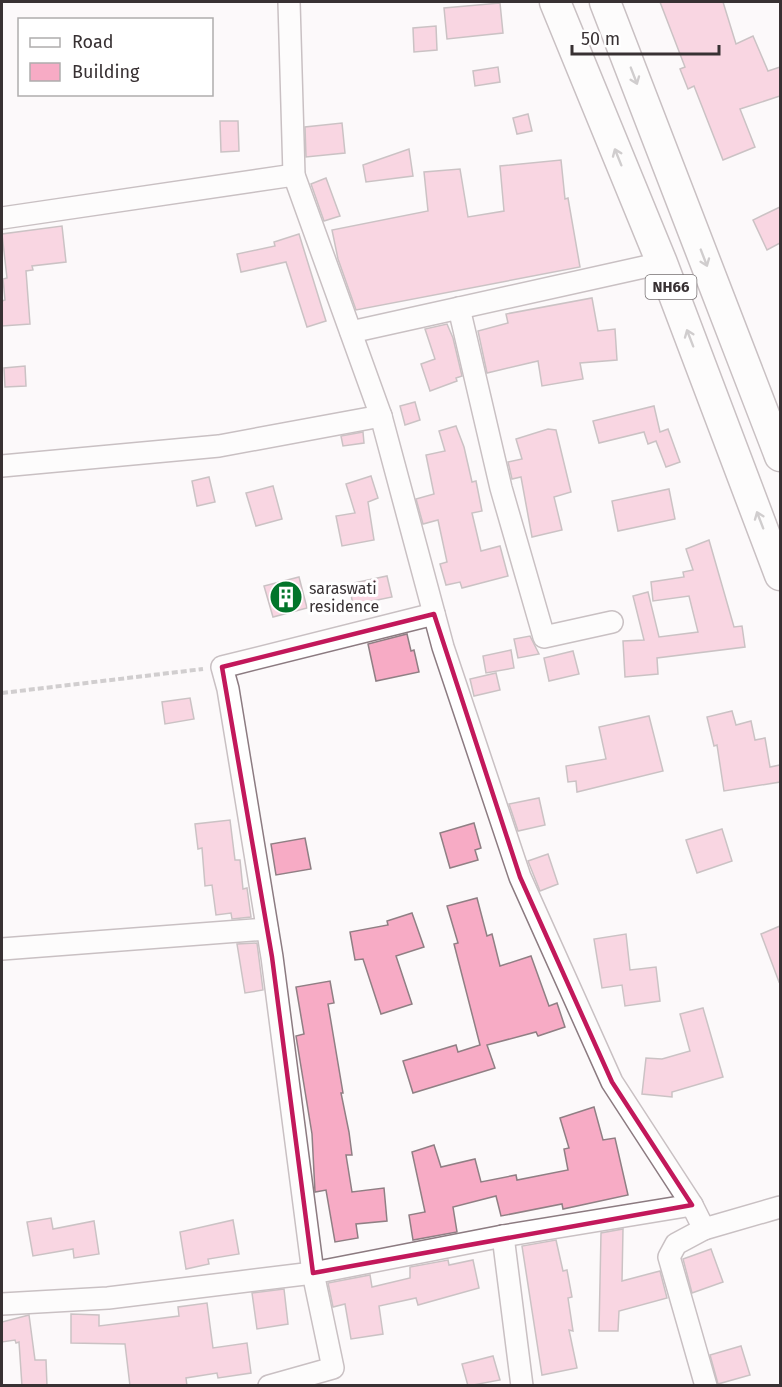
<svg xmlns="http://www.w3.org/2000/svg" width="782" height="1387" viewBox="0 0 782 1387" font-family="'Fira Sans',sans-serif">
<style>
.building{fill:#f7abc5;stroke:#907f84;stroke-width:1.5}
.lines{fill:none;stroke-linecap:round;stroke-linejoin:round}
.minor-casing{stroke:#8c7b81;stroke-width:24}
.highway-casing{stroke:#8c7b81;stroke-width:33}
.path{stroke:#9e999b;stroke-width:4;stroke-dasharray:6 3;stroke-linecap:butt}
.minor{stroke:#fff;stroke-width:21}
.highway{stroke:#fff;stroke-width:30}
.oneway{stroke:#9c9899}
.marked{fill:none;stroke:#c2185b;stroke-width:4.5;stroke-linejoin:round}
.labels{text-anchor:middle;stroke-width:6;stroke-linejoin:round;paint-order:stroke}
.shield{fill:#fff;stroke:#746f70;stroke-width:1.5}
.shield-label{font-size:15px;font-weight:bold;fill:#383133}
.poi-label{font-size:16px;fill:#383133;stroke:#fff;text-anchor:start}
</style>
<rect width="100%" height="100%" fill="#fcf9fa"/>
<g class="building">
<path d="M660 2H723L736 44 753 36 768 71 780 67V96L740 109 755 147 723 160 694 86 688 89 680 69 685 67Z"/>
<path d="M500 3 503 33 447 39 444 8Z"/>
<path d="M436 26 437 50 414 52 413 28Z"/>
<path d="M498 67 500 82 475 86 473 71Z"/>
<path d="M528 114 532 131 517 134 513 118Z"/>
<path d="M220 121H238L239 151 221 152Z"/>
<path d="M342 123 345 153 306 157 305 127Z"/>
<path d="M409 149 413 176 366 182 363 165Z"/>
<path d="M561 160 565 199 568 198 580 267 356 310 338 259 332 230 428 211 424 172 460 169 468 217 504 211 500 166Z"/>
<path d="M326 178 340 216 324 221 311 184Z"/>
<path d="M780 207V243L767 250 753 220Z"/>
<path d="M62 226 66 262 32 266 33 270 26 271 30 324 2 326V301L5 300 3 279 7 278 2 234Z"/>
<path d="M299 234 326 321 307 327 286 262 241 272 237 254 275 246 274 242Z"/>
<path d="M592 298 598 331 615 329 617 360 580 363 583 379 542 386 538 361 487 373 478 331 508 323 506 314Z"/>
<path d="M447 324 453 338 462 376 456 378 457 381 430 391 421 364 435 359 425 329Z"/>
<path d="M25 366 26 386 5 387 4 368Z"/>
<path d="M415 402 420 420 405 425 400 406Z"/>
<path d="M654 406 660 432 668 429 680 462 666 467 656 441 648 444 644 432 599 443 593 421Z"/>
<path d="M456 426 464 447 472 482 476 481 482 511 472 513 481 551 500 546 508 576 462 588 460 582 446 585 440 564 447 562 438 520 423 524 416 499 434 494 426 455 445 451 439 431Z"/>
<path d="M548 429 556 430 571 492 554 497 562 530 532 537 521 477 512 479 508 462 522 459 516 439Z"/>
<path d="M363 432 364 443 343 446 341 436Z"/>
<path d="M371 476 378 498 368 502 374 540 342 546 336 516 355 513 346 484Z"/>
<path d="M209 477 215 502 197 506 192 481Z"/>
<path d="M273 486 282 519 256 526 246 493Z"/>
<path d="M669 489 675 519 618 531 612 501Z"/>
<path d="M709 540 734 627 742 626 745 647 657 658 658 674 625 677 623 641 644 640 633 596 648 592 659 637 698 632 689 596 653 601 651 582 684 577 683 572 693 570 686 549Z"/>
<path d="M387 576 392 597 353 605 349 584Z"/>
<path d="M299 577 307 608 273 617 264 586Z"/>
<path d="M407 634 411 651 414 650 419 672 376 681 368 644Z"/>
<path d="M530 636 539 654 518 658 514 639Z"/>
<path d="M511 650 514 668 486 673 483 656Z"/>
<path d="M573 651 579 674 549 681 544 658Z"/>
<path d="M496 673 500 690 474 696 470 679Z"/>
<path d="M190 698 194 719 165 724 162 702Z"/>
<path d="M732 711 736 725 751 721 755 740 765 738 770 767 780 765V782L724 791 717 745 714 746 707 717Z"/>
<path d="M649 716 663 771 577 792 576 781 568 782 566 766 606 759 599 727Z"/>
<path d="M539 798 545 825 518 831 509 804Z"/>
<path d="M230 820 235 860H240L243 889 247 888 251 917 232 919 231 913 216 915 212 885 205 886 202 848 198 849 195 824Z"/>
<path d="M474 823 481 848 475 850 478 860 450 868 440 833Z"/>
<path d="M722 829 732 861 697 873 686 840Z"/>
<path d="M305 838 311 869 276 875 271 844Z"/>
<path d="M548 854 558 884 540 891 528 861Z"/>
<path d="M477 898 487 936 492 934 500 966 531 956 549 1006 557 1003 565 1027 538 1036 536 1032 487 1045 495 1068 413 1093 403 1061 456 1045 458 1052 480 1045 454 944 458 943 447 906Z"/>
<path d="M412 913 424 947 396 956 412 1004 381 1014 363 959 355 960 350 932 388 925 387 921Z"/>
<path d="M780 926V981L779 982 761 934Z"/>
<path d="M626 934 630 970 656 967 660 1001 625 1006 622 985 602 988 594 939Z"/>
<path d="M257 943 263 990 245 993 237 944Z"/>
<path d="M330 981 334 1003 328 1004 343 1093H341L349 1132 352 1155H346L352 1192 384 1188 387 1221 356 1224 358 1238 335 1242 326 1190 315 1192 312 1134 296 1036 304 1034 296 987Z"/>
<path d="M703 1008 723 1077 672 1092V1097L642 1094 646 1058 662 1059 690 1051 680 1014Z"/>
<path d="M594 1107 603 1140 615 1138 628 1195 563 1209 562 1204 501 1216 496 1196 453 1207 457 1232 413 1240 409 1215 425 1212 412 1152 434 1145 441 1167 475 1159 481 1182 516 1175 517 1180 568 1170 564 1149 569 1148 560 1118Z"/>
<path d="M51 1218 53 1229 94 1221 99 1254 74 1258 73 1249 33 1256 27 1222Z"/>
<path d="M233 1220 239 1254 208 1259 209 1264 186 1269 180 1232Z"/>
<path d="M623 1229 622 1281 660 1271 667 1298 619 1311 618 1331H599L601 1233Z"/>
<path d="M556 1240 563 1271 567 1270 572 1297 568 1298 573 1331 569 1330 577 1368 542 1375 522 1246Z"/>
<path d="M711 1249 723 1282 692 1293 683 1259Z"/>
<path d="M448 1260 449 1265 473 1260 479 1288 418 1305 416 1298 379 1306 383 1334 351 1339 345 1304 333 1307 328 1283 370 1275 372 1287 410 1278V1267Z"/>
<path d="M284 1289 288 1324 257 1329 252 1293Z"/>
<path d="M207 1303 213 1348 247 1343 251 1373 218 1378 217 1373 186 1378 187 1386H130L125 1344 71 1343V1314L99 1315V1326L179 1316 178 1307Z"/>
<path d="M29 1315 35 1360H46L47 1386H22L19 1342 16 1343 15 1340 2 1342V1322Z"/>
<path d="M741 1346 750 1375 718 1384 710 1355Z"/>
<path d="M493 1356 500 1380 468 1386 462 1364Z"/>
</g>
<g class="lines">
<g class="minor-casing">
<g id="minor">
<path d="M289 2 294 175 381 416 443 647 520 877 612 1082 692 1205 704 1229 780 1207"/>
<path d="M2 218 294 175"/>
<path d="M459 308 501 488 544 637 612 622"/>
<path d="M351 332 662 263"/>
<path d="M2 466 219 446 381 416"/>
<path d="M2 949 267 929"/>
<path d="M704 1229 676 1244 669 1257 706 1386"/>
<path d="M503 1236 522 1386"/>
<path d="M2 1304 108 1298 313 1273 503 1236 692 1205"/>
<path d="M269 1386 333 1368 313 1273 272 957 228 689 222 667 434 614"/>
</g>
</g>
<g class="highway-casing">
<g id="highway">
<path d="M555 2 662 263 780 575"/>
<path d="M605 2 780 456"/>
</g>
</g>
<path class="path" d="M2 693 203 669"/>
<use href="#minor" class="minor"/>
<use href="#highway" class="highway"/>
</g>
<defs><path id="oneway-shaft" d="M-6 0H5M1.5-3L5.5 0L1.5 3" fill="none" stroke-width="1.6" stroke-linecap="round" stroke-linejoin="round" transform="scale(1.5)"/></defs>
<g class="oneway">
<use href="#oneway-shaft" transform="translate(634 76) rotate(69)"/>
<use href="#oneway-shaft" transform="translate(618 157) rotate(-112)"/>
<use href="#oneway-shaft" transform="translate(704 258) rotate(69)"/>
<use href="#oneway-shaft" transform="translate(690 338) rotate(-111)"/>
<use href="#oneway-shaft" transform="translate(760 520) rotate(-111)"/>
</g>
<path d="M0 0H782V1387H0ZM434 614 520 877 612 1082 692 1205 313 1273 272 957 222 667Z" fill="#fcf9fa" fill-opacity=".55" fill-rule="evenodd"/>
<path class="marked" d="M434 614 520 877 612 1082 692 1205 313 1273 272 957 222 667Z"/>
<defs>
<g id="building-disc" transform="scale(1.725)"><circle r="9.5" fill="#02752a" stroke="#fff"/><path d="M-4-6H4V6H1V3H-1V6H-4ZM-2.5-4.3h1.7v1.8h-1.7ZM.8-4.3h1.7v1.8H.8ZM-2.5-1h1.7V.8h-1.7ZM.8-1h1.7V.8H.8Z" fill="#fff"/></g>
</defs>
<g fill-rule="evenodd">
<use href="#building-disc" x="286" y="597"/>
</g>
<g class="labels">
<rect class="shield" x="645.5" y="275" width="51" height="24" rx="4.5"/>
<g class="shield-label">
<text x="671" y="292">NH66</text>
</g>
<g class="poi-label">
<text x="309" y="594">saraswati<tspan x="309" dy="18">residence</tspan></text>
</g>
</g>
<rect width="782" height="1387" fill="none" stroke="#383133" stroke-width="6"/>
<rect x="18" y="18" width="195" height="78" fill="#ffffff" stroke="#afadad" stroke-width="1.5"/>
<rect x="30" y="38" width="30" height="9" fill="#ffffff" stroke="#afadad" stroke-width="1.5"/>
<text x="72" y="48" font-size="18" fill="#383133">Road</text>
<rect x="30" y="63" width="30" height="18" fill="#f7abc5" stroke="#afadad" stroke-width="1.5"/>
<text x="72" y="78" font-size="18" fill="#383133">Building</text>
<path d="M572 45v9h147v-9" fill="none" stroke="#383133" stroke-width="3"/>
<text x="581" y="45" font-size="18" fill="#383133" stroke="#ffffff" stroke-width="4.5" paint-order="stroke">50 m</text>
</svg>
